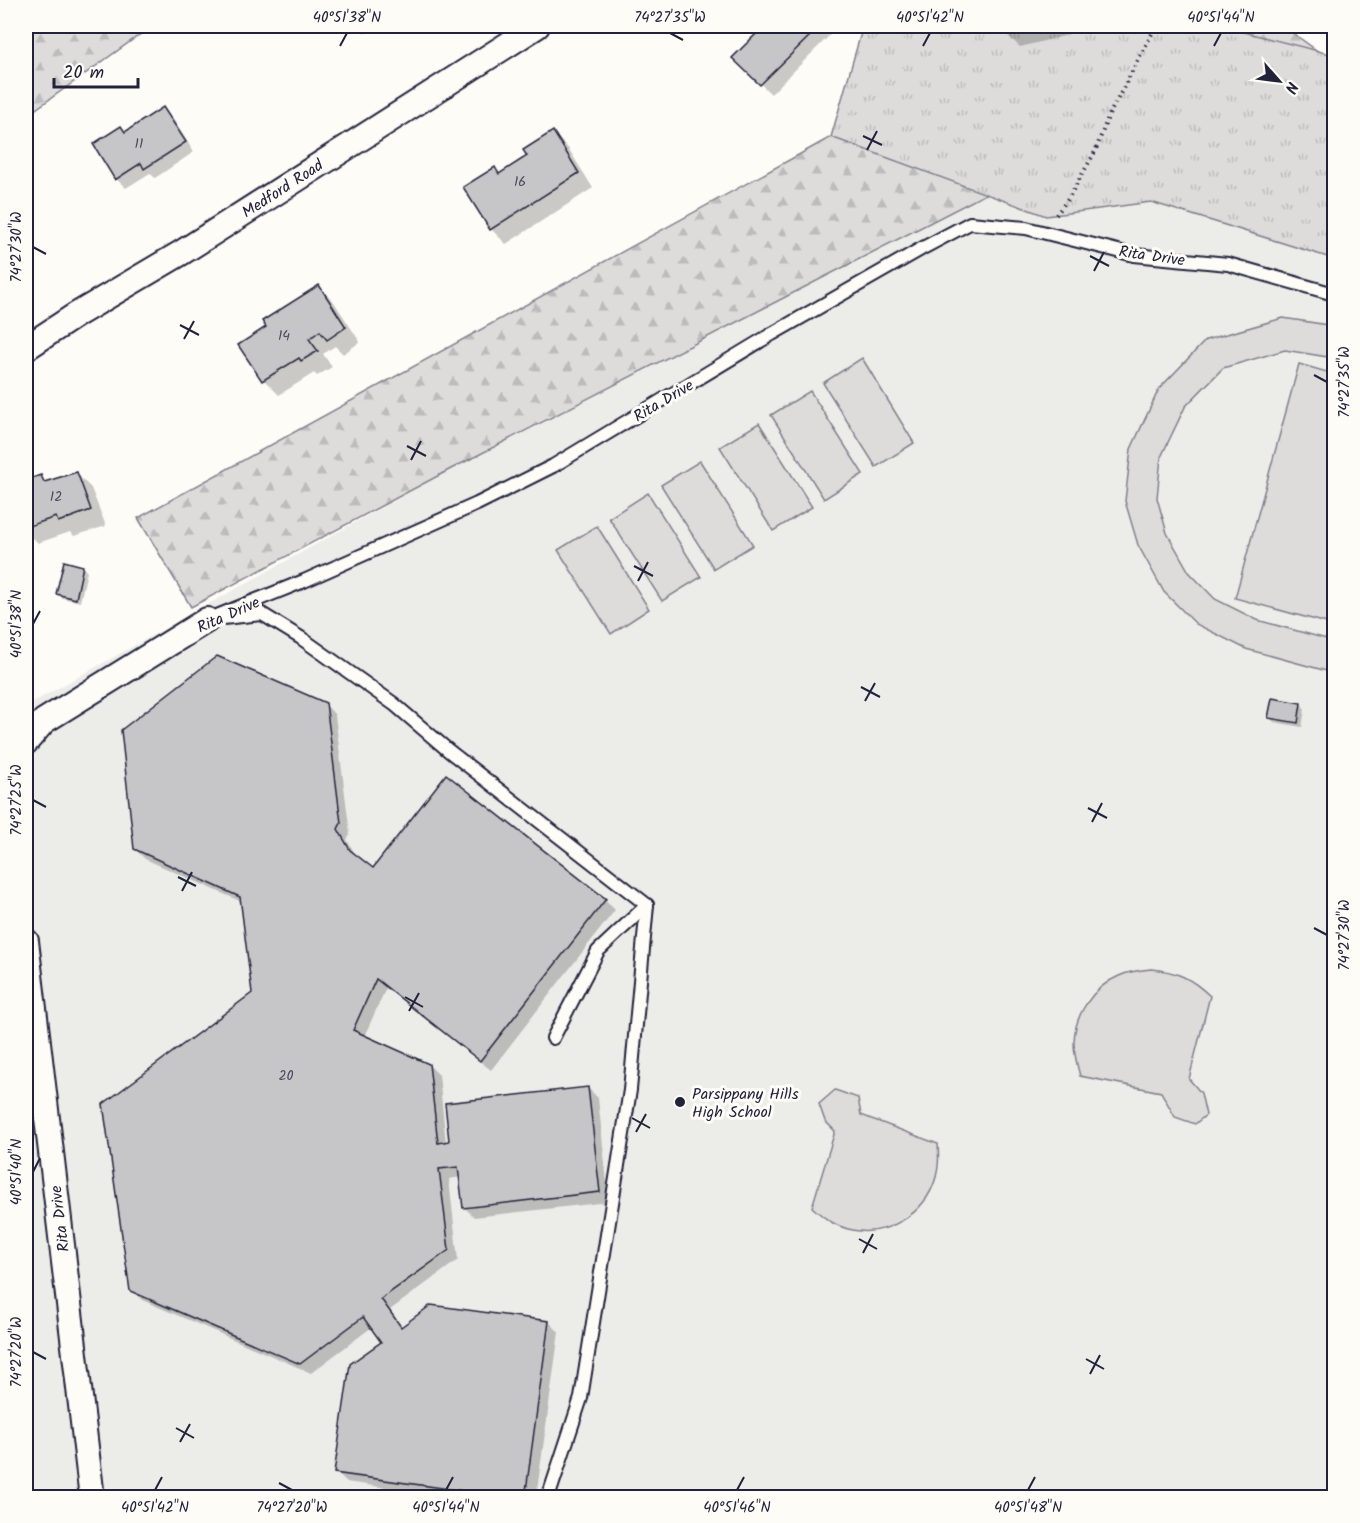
<svg xmlns="http://www.w3.org/2000/svg" width="1360" height="1523" viewBox="0 0 1360 1523" font-family="Kalam,sans-serif">
<style>
.built{fill:#ecece9}
.green{fill:#dddcdb;stroke:#807f8b;stroke-width:1.5}
.forest{fill:url(#forest-firs);stroke:#807f8b;stroke-width:1.5}
.park{fill:url(#park-tufts);stroke:#807f8b;stroke-width:1.5}
.shadow{fill:#0003}
.building{fill:#c6c6c8;stroke:#22223b;stroke-width:1.5}
.lines{fill:none;stroke-linecap:round;stroke-linejoin:round}
.service-casing{stroke:#22223b;stroke-width:16}
.minor-casing{stroke:#22223b;stroke-width:28}
.path{stroke:#22223b;stroke-width:4;stroke-dasharray:1.5 4.5;stroke-linecap:butt}
.service{stroke:#fdfcf7;stroke-width:12}
.minor{stroke:#fdfcf7;stroke-width:24}
.ticks{fill:none;stroke:#22223b;stroke-width:2}
.poi-dot{fill:#22223b;stroke:#fdfcf7;stroke-width:2}
.labels{text-anchor:middle;stroke-width:6;stroke-linejoin:round;paint-order:stroke}
.number-label{font-size:14px;fill:#4b4b5e}
.street-label{font-size:16px;fill:#22223b;stroke:#fdfcf7}
.poi-label{font-size:16px;fill:#22223b;stroke:#fdfcf7;text-anchor:start}
.neatline{fill:none;stroke:#22223b;stroke-width:2}
.ticks-label{font-size:15px;text-anchor:middle;fill:#22223b}
</style>
<defs>
<pattern id="forest-firs" width="22" height="20" patternUnits="userSpaceOnUse" patternTransform="scale(1.5)"><rect width="22" height="20" fill="#dddcdb"/><path d="M5 1l3.5 6h-7zM16 11l3.5 6h-7z" fill="#bdbcbd"/></pattern>
<pattern id="park-tufts" width="24" height="20" patternUnits="userSpaceOnUse" patternTransform="scale(1.5)"><rect width="24" height="20" fill="#dddcdb"/><path d="M3 7l-1-3M5 7V3M7 7l1-3M15 17l-1-3M17 17v-4M19 17l1-3" fill="none" stroke="#bdbcbd"/></pattern>
</defs>
<rect width="100%" height="100%" fill="#fdfcf7"/>
<filter id="ink" filterUnits="userSpaceOnUse"><feTurbulence type="fractalNoise" baseFrequency=".0167" numOctaves="2"/><feDisplacementMap in="SourceGraphic" scale="12" xChannelSelector="R" yChannelSelector="G"/><feConvolveMatrix kernelMatrix="1 2 1 2 8 2 1 2 1" color-interpolation-filters="sRGB"/></filter>
<g filter="url(#ink)">
<path class="built" d="M1087 142 1334 211V1497L26 1498V706L449 470Z"/>
<g class="green">
<path d="M1283 318 1334 326V358L1285 350 1223 368 1185 407 1161 457 1157 498 1167 533 1189 572 1215 599 1257 620 1334 641V673L1246 649 1196 624 1164 592 1138 545 1125 501 1131 449 1159 389 1206 340Z"/>
<path d="M862 358 914 443 876 467 823 383Z"/>
<path d="M1299 364 1334 374V625L1235 598Z"/>
<path d="M810 391 863 474 824 499 771 415Z"/>
<path d="M759 423 812 507 773 531 720 447Z"/>
<path d="M700 461 753 545 714 569 661 485Z"/>
<path d="M648 493 701 577 662 601 609 518Z"/>
<path d="M597 526 649 609 611 634 558 550Z"/>
<path d="M1151 969C1176 971 1191 978 1210 996L1189 1079 1201 1093 1206 1115 1195 1124 1175 1117 1161 1092 1080 1076C1077 1065 1074 1055 1074 1043 1074 1015 1093 987 1119 976 1129 971 1140 970 1151 969Z"/>
<path d="M835 1090 858 1098 861 1115 938 1144C939 1155 939 1166 936 1177 926 1214 885 1239 848 1229 833 1225 823 1217 812 1207L835 1131 825 1121 819 1104Z"/>
</g>
<g class="forest">
<path d="M26 26H152L26 116Z"/>
<path d="M1151 26H1283L1334 63 1087 142 449 470 191 607 138 518 831 137Z"/>
</g>
<path class="park" d="M863 26H1220L1334 55V259L1151 202 1046 216 831 137Z"/>
<g class="shadow">
<path d="M358 26H376L365 33Z"/>
<path d="M759 26H822L831 34 771 94 734 58 761 31 757 27Z"/>
<path d="M1003 26H1066L1068 35 1020 47 1004 32Z"/>
<path d="M163 109 173 119 194 152 155 178 150 173 126 188 116 179 121 127 126 133Z"/>
<path d="M553 133 568 148 593 188 506 244 491 229 495 169 501 175 529 157Z"/>
<path d="M319 287 334 302 360 342 343 354 335 346 323 354 332 367 317 376 314 373 279 395 264 380 240 345 268 327Z"/>
<path d="M76 473 91 488 106 526 74 536 70 532 38 543 33 538 26 540V481L40 476 47 483Z"/>
<path d="M65 563 83 567 87 572 80 602 62 598 58 593Z"/>
<path d="M325 704 335 715 350 834 347 840 357 857 373 870 446 776 605 900 615 910 491 1070 386 988 364 1037 429 1065 439 1075 446 1143 588 1088 598 1098 609 1202 474 1217 464 1207 461 1177 449 1179 458 1260 390 1310 403 1328 549 1322 559 1332 536 1498H458L346 1482 336 1472 383 1342 372 1327 311 1373 142 1300 131 1290 254 993 242 902 145 859 135 849Z"/>
<path d="M1301 704 1305 709 1302 727 1274 722 1270 718Z"/>
</g>
<g class="building">
<path d="M757 26H820L760 85 732 58 759 31 755 27Z"/>
<path d="M1001 26H1034L1003 33Z"/>
<path d="M163 107 186 142 144 169 141 163 115 180 93 144 121 126 125 132Z"/>
<path d="M553 131 579 173 490 230 463 187 495 167 499 174 527 156 523 150Z"/>
<path d="M319 285 346 327 327 340 320 331 309 339 318 351 301 361 299 358 262 381 238 345 266 327 262 321Z"/>
<path d="M77 472 91 510 58 522 56 517 26 527V480L41 475 44 482Z"/>
<path d="M64 561 83 566 76 599 56 594Z"/>
<path d="M217 656 326 703 341 823 338 829 350 850 373 868 446 774 606 899 480 1061 376 979 353 1030 429 1064 438 1143 449 1141 445 1103 588 1087 600 1192 463 1208 458 1167 439 1169 449 1250 381 1299 401 1327 431 1305 549 1321 525 1498H515L334 1473 350 1364 381 1342 363 1317 300 1364 130 1291 103 1104 252 993 240 897 134 849 121 730Z"/>
<path d="M1272 698 1301 703 1298 723 1268 718Z"/>
</g>
<g class="lines">
<g class="service-casing">
<g id="service">
<path d="M223 618 262 614 301 638 394 704 449 751 647 905 630 1090 581 1398 548 1498"/>
<path d="M207 620 304 581 477 504 553 466 772 334 921 249 970 223 1026 228 1134 255 1228 264 1334 294"/>
<path d="M553 1038 598 951 647 905"/>
</g>
</g>
<g class="minor-casing">
<g id="minor">
<path d="M26 348 76 315 181 253 537 26"/>
<path d="M26 742 44 721 207 620"/>
<path d="M26 941 92 1498"/>
</g>
</g>
<path class="path" d="M1056 215 1068 199 1095 152 1108 117 1156 26"/>
<use href="#service" class="service"/>
<use href="#minor" class="minor"/>
</g>
</g>
<path class="ticks" d="M670 33 683 40M340 46 347 33M923 46 930 33M1214 46 1221 33M863 136 882 145M867 150 877 131M33 247 46 254M1090 256 1109 266M1094 271 1104 252M180 325 199 335M184 339 194 321M1314 375 1327 382M407 446 426 456M411 460 421 441M634 566 653 576M638 581 648 562M33 624 40 611M861 687 880 697M865 701 875 683M33 800 46 807M1088 808 1107 818M1092 822 1102 803M178 877 196 886M182 891 192 872M1314 928 1327 935M405 997 423 1007M409 1011 419 993M632 1118 650 1128M636 1132 646 1114M33 1172 40 1158M859 1239 877 1249M863 1253 873 1234M33 1352 46 1359M1086 1359 1104 1369M1090 1374 1100 1355M176 1428 194 1438M180 1442 190 1424M279 1483 292 1490M155 1490 162 1477M446 1490 453 1477M737 1490 744 1477M1028 1490 1035 1477"/>
<circle class="poi-dot" cx="680" cy="1102" r="6"/>
<g class="labels">
<g class="number-label">
<text x="139" y="148">11</text>
<text x="520" y="186">16</text>
<text x="284" y="340">14</text>
<text x="56" y="501">12</text>
<text x="286" y="1080">20</text>
</g>
<g class="street-label">
<text transform="translate(282 188) rotate(-33)" y="6">Medford Road</text>
<text transform="translate(1152 255) rotate(8)" y="6">Rita Drive</text>
<text transform="translate(663 400) rotate(-31)" y="6">Rita Drive</text>
<text transform="translate(228 614) rotate(-24)" y="6">Rita Drive</text>
<text transform="translate(59 1219) rotate(-97)" y="6">Rita Drive</text>
</g>
<g class="poi-label">
<text x="692" y="1099">Parsippany Hills<tspan x="692" dy="18">High School</tspan></text>
</g>
</g>
<rect width="1360" height="1523" fill="none" stroke="#fdfcf7" stroke-width="66"/>
<g transform="translate(1279 81) rotate(118)" stroke="#fdfcf7" stroke-width="4.5" paint-order="stroke">
<path d="M0-4.5L10 22L0 15L-10 22Z" fill="#22223b"/>
<text y="-9" font-size="16" font-weight="bold" text-anchor="middle" fill="#22223b">N</text>
</g>
<path d="M54 78v9h84v-9" fill="none" stroke="#22223b" stroke-width="3"/>
<text x="63" y="78" font-size="18" fill="#22223b" stroke="#fdfcf7" stroke-width="4.5" paint-order="stroke">20 m</text>
<rect x="33" y="33" width="1294" height="1457" class="neatline"/>
<g class="ticks-label">
<text x="347" y="22">40°51'38"N</text>
<text x="670" y="22">74°27'35"W</text>
<text x="930" y="22">40°51'42"N</text>
<text x="1221" y="22">40°51'44"N</text>
<text transform="translate(16 247) rotate(-90)" y="5">74°27'30"W</text>
<text transform="translate(1344 382) rotate(-90)" y="5">74°27'35"W</text>
<text transform="translate(16 624) rotate(-90)" y="5">40°51'38"N</text>
<text transform="translate(16 800) rotate(-90)" y="5">74°27'25"W</text>
<text transform="translate(1344 935) rotate(-90)" y="5">74°27'30"W</text>
<text transform="translate(16 1172) rotate(-90)" y="5">40°51'40"N</text>
<text transform="translate(16 1352) rotate(-90)" y="5">74°27'20"W</text>
<text x="155" y="1512">40°51'42"N</text>
<text x="292" y="1512">74°27'20"W</text>
<text x="446" y="1512">40°51'44"N</text>
<text x="737" y="1512">40°51'46"N</text>
<text x="1028" y="1512">40°51'48"N</text>
</g>
</svg>
